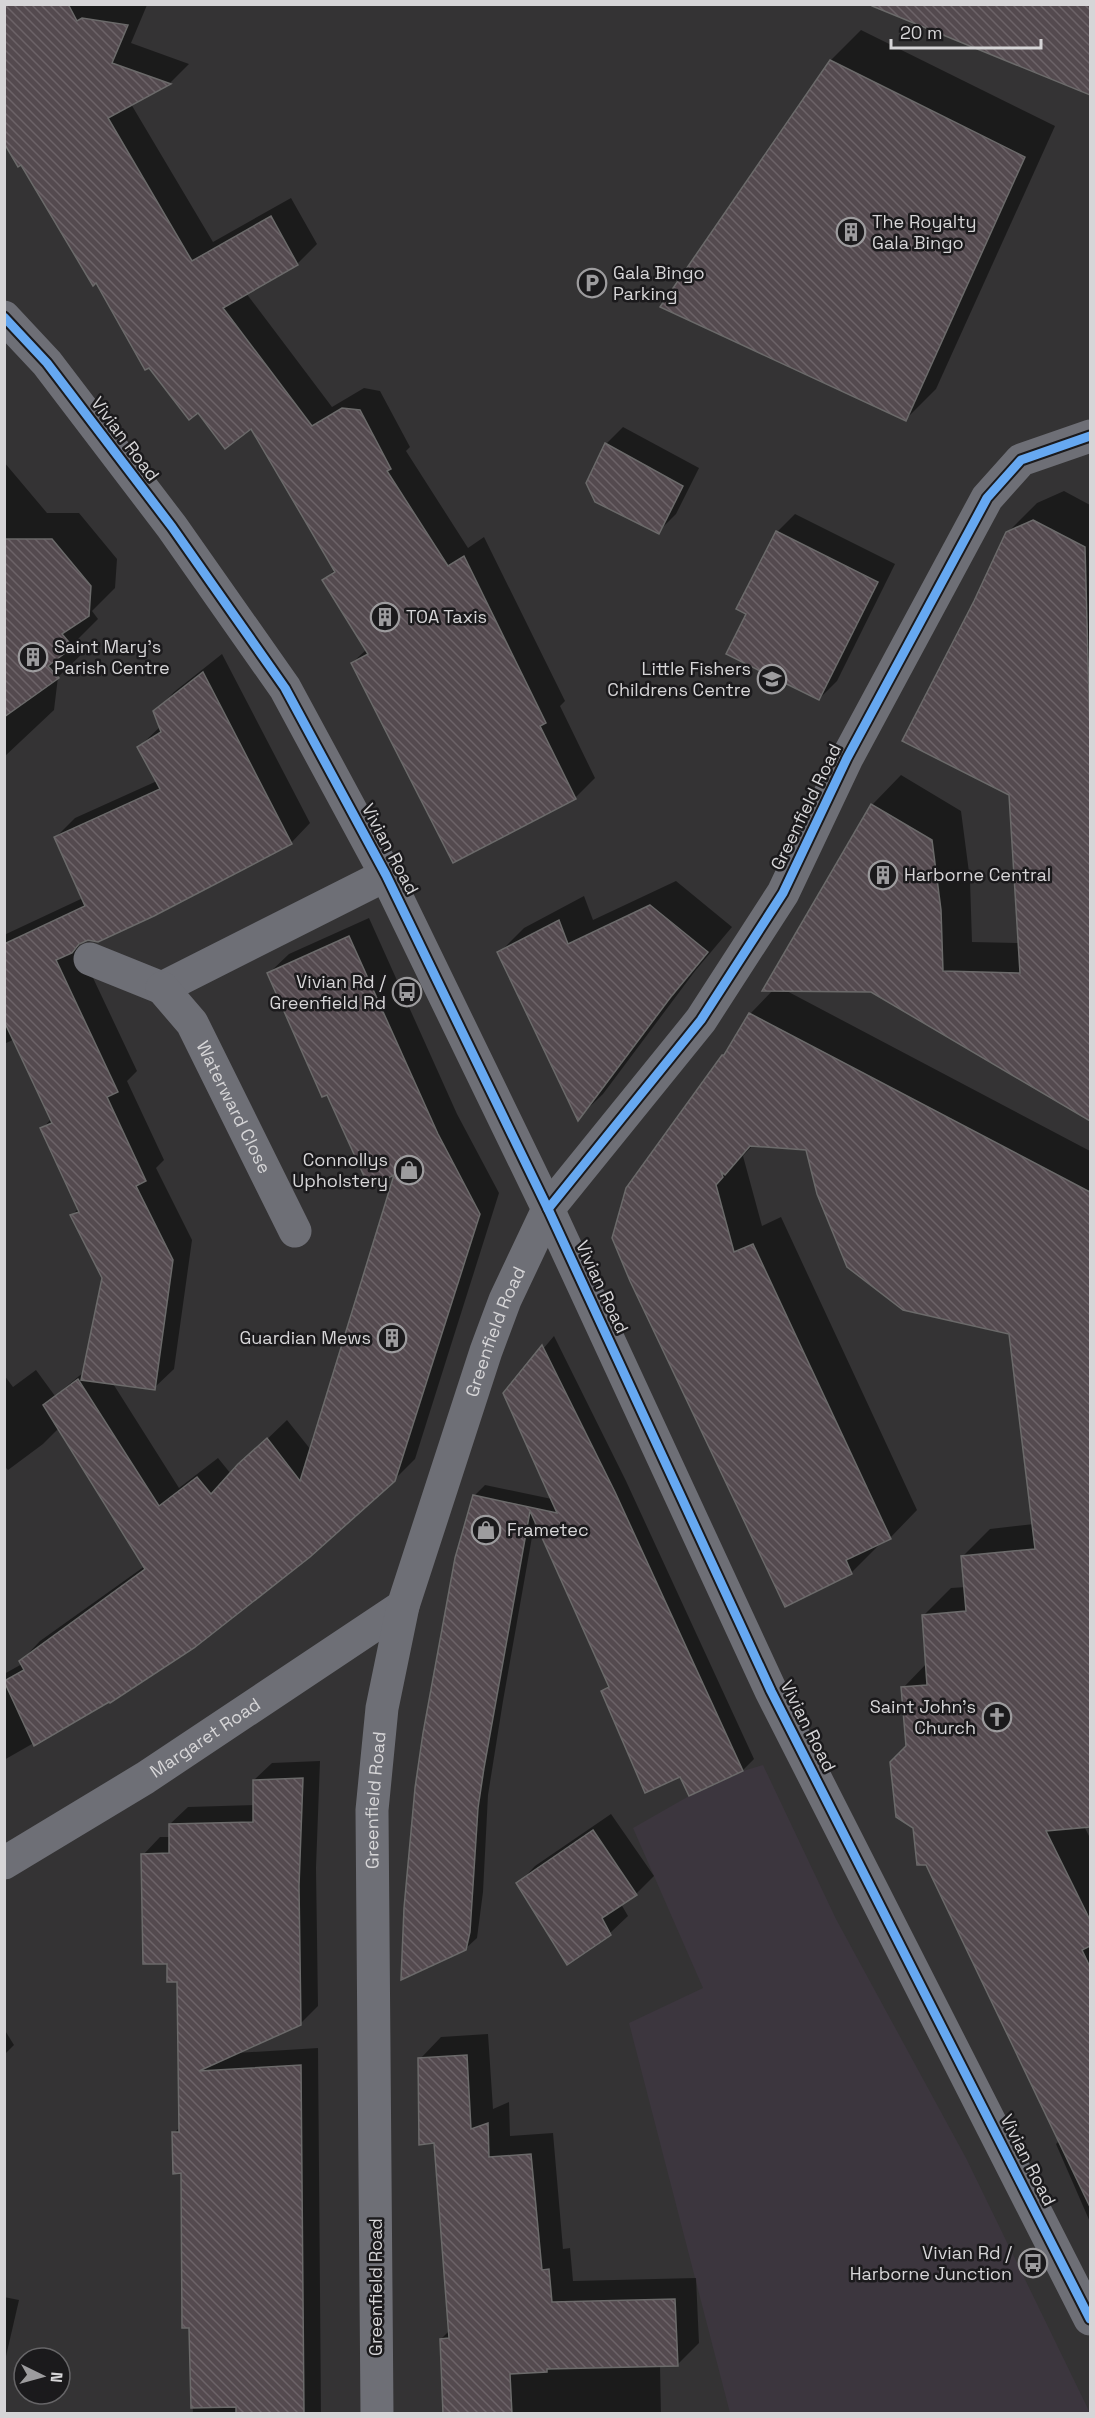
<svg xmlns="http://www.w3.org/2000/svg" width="1095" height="2418" viewBox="0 0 1095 2418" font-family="'Space Grotesk',sans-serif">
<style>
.built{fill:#3c363e}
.shadow{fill:#0007}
.building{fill:url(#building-back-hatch);stroke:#6b6a6a;stroke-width:1.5}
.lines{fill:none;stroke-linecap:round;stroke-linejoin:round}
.minor{stroke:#6e6f76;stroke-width:33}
.cycleway-casing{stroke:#1b1a1c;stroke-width:13}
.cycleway{stroke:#66a8f1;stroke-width:9}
.labels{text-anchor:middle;stroke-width:5;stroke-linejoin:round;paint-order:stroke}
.poi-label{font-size:18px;fill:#d6d5d7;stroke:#1b1a1c;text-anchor:start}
.street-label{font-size:18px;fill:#d6d5d7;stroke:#1b1a1c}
</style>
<defs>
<pattern id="building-back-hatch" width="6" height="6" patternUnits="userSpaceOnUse" patternTransform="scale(1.5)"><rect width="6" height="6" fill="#544a4f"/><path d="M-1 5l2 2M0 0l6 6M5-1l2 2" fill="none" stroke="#6c6368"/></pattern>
</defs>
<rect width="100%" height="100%" fill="#343334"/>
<path class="built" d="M763 1765 836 1919 966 2158 1090 2413H730L629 2023 703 1988 633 1828 689 1796 743 1771Z"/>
<g class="shadow">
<path d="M4 4 147 5 131 43 189 64 170 83 131 104 213 242 291 198 317 244 297 264 246 293 332 407 364 388 380 391 410 447 406 451 468 548 484 537 565 701 560 706 595 778 575 798 352 663 367 649 324 581 335 569Z"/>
<path d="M942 4H1090V94L931 28Z"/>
<path d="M861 30 1055 126 936 389 906 419 831 60Z"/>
<path d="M623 427 699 468 676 514 658 532 606 444Z"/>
<path d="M4 462 47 513H79L117 559 115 588 92 611 98 619 76 641 85 651 58 677 54 710 4 757Z"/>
<path d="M1064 491 1090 505V1119L871 990 783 989 1090 1151V1825L1084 1826 1090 1838V2222L1056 2144 1060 2140 908 1746 903 1688 927 1663 923 1616 951 1588 966 1587 963 1556 990 1529 1034 1524 1010 1333 807 1148 753 1145 743 1156 762 1226 781 1217 917 1510 890 1538 878 1543 879 1545 851 1573 627 1189 735 1040 750 1014 774 989H764L872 805 901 775 961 811 970 880 972 942 1020 943 1011 794 975 601 1007 533 1037 503Z"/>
<path d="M795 514 895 564 837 681 819 699 748 613 777 532Z"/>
<path d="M222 654 310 823 291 843 83 941 78 946 137 1071 127 1081 164 1160 156 1168 192 1240 174 1369 154 1388 112 1382 179 1488 218 1458 231 1474 287 1420 311 1450 396 1172 269 973 289 954 369 918 457 1114 499 1193 415 1459 394 1480 109 1700 4 1760V1674L22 1664 21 1661 40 1641 145 1566 59 1428 43 1444 8 1470 4 1466V1375L13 1387 36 1370 55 1396 85 1371 103 1278 72 1215 79 1208 42 1129 52 1118 15 1039 4 1044V935L83 898 55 838 75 818 157 781 139 747 161 726 155 712 174 692Z"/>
<path d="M676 881 732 927 695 971 603 1094 578 1118 499 953 524 928 584 896 593 920Z"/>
<path d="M554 1336 626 1481 754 1759 743 1770 690 1794 681 1775 603 1691 610 1684 535 1520 503 1701 488 1795 483 1892 477 1938 465 1949 474 1496 485 1485 552 1499 505 1394Z"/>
<path d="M320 1761 316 1868 318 2006 300 2024 236 2053 318 2048 321 2414H193L183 2172 174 2133 180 2127 179 1980 169 1962 143 1855 160 1837H171L170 1824 188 1807 255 1805 254 1780 272 1763Z"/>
<path d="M611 1814 654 1876 636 1894 621 1904 628 1916 610 1933 567 1963 518 1884 535 1866Z"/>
<path d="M4 2029 14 2045 4 2055Z"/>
<path d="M488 2034 493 2109 509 2102 510 2136 553 2133 563 2249 570 2248 573 2281 696 2278 699 2343 677 2365H660L661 2414H445L441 2339 449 2331 436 2141 420 2059 441 2037Z"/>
<path d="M4 2297 19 2300 4 2365Z"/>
</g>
<g class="building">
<path d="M4 4H68L77 21 82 18 128 25 112 63 171 84 108 118 192 261 271 216 298 265 223 308 312 426 342 408 360 410 391 469 387 471 448 566 464 556 546 723 540 726 576 799 453 863 351 663 368 654 322 580 335 572 251 429 225 449 198 413 189 420 149 368 145 370 96 283 93 286 21 165 18 167 4 143Z"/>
<path d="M872 4H1090V95L872 6Z"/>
<path d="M830 60 1025 157 906 421 660 307Z"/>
<path d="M605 443 683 486 659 534 595 502 586 483Z"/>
<path d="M1033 520 1085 547 1090 733V1121L871 992 762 991 871 804 932 840 941 910 943 971 1020 973 1009 795 902 741 974 601 1006 532Z"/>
<path d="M776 531 878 582 819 700 726 654 746 614 736 609Z"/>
<path d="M4 539H52L91 586 89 616 62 634 73 647 48 666 59 678 4 717Z"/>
<path d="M203 672 292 844 154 916 98 942 88 940 79 944 72 953 56 960 118 1092 107 1097 146 1181 136 1186 173 1260 155 1390 81 1380 102 1278 70 1215 79 1212 40 1128 52 1123 4 1021V944L85 906 54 837 160 789 137 747 161 732 153 711Z"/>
<path d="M650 905 708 952 670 998 578 1121 497 952 559 920 568 944Z"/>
<path d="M349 936 438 1134 480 1214 395 1481 310 1557 194 1648 110 1703 109 1702 34 1746 4 1681 24 1670 19 1661 145 1569 43 1405 78 1379 159 1506 197 1477 211 1494 238 1464 267 1438 300 1481 394 1175 369 1187 327 1095 322 1097 267 973Z"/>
<path d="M749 1013 1090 1192V1827L1046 1831 1090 1920V1946L1082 1950 1090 1967V2207L926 1865H917L913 1828 896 1817 890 1762 906 1746 901 1687 927 1685 922 1615 966 1611 961 1556 1035 1549 1009 1334 903 1310 847 1267 817 1194 806 1150 750 1146 725 1175 721 1172 723 1177 716 1185 734 1252 753 1244 891 1539 846 1560 852 1574 785 1607 630 1281 612 1238 626 1188 722 1055H724Z"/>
<path d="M542 1345 615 1492 743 1771 689 1796 680 1777 645 1793 601 1691 609 1687 530 1511 484 1768 478 1808 470 1932 466 1950 401 1980 404 1908 415 1788 423 1733 455 1558 473 1495 557 1513 503 1393Z"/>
<path d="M303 1778 299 1886 301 2025 199 2071 301 2065 304 2414H236V2407L191 2408 189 2328H182L181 2173 173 2174 172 2132H179L177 1982H167V1964H143L141 1854 169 1853V1824L253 1822V1780Z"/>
<path d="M593 1830 637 1895 602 1918 611 1935 567 1965 516 1883Z"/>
<path d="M467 2055 471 2129 488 2123 489 2157 531 2154 542 2270 549 2269 552 2302 675 2299 678 2366 547 2369V2372L510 2374 512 2414H443L440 2339 449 2338 434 2143 419 2145 418 2058Z"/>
</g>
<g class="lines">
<g class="minor">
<path d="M4 317 47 363 172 527 285 688 386 875 548 1209 771 1691 1090 2319"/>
<path d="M90 959 162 988 386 875"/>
<path id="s1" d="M162 988 192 1023 295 1231"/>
<path id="s2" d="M4 1863 145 1778 403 1606"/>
<path id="s3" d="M377 2414 372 1810 382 1708 403 1606 486 1351 505 1300 548 1209 701 1020 783 893 847 758 987 498 1021 460 1090 436"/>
</g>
<g class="cycleway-casing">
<g id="cycleway">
<path d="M4 317 47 363 172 527 285 688 386 875 548 1209 771 1691 1090 2319"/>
<path d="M548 1209 701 1020 783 893 847 758 987 498 1021 460 1090 436"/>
</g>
</g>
<use href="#cycleway" class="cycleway"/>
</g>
<defs>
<g id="building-ring" transform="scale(1.5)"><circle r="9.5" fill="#1b1a1c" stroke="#9d9c9e" stroke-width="1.5"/><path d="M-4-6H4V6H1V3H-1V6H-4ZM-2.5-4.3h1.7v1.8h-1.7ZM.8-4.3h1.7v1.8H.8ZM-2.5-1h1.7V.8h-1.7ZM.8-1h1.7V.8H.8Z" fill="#9d9c9e"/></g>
<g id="parking-ring" transform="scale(1.5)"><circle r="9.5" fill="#1b1a1c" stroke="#9d9c9e" stroke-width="1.5"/><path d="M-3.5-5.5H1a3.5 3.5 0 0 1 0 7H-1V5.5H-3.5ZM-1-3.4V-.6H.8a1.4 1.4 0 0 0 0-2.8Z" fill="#9d9c9e"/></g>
<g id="school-ring" transform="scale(1.5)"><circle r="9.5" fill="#1b1a1c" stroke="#9d9c9e" stroke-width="1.5"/><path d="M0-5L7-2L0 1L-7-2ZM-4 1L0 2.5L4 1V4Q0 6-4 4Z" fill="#9d9c9e"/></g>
<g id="bus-ring" transform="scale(1.5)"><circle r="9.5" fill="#1b1a1c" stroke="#9d9c9e" stroke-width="1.5"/><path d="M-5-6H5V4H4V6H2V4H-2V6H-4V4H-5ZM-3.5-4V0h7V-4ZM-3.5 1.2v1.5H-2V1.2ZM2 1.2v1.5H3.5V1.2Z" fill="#9d9c9e"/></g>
<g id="shop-ring" transform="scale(1.5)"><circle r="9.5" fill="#1b1a1c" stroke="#9d9c9e" stroke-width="1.5"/><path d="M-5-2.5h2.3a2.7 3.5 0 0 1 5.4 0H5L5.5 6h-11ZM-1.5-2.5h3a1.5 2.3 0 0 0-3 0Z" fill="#9d9c9e"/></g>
<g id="church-ring" transform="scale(1.5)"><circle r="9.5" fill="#1b1a1c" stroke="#9d9c9e" stroke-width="1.5"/><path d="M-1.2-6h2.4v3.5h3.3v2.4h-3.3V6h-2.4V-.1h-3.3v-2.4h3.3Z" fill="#9d9c9e"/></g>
</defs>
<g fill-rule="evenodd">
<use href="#building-ring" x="851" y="232"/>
<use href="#parking-ring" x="592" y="283"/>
<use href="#building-ring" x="385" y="617"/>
<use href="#building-ring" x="33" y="657"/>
<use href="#school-ring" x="772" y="679"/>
<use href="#building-ring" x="883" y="875"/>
<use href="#bus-ring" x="407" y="992"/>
<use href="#shop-ring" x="409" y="1170"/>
<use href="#building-ring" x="392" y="1338"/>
<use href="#shop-ring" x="486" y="1530"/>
<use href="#church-ring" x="997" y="1717"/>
<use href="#bus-ring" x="1033" y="2263"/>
</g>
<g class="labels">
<g class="poi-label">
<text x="872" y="228">The Royalty<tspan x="872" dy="21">Gala Bingo</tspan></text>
<text x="613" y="279">Gala Bingo<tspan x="613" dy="21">Parking</tspan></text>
<text x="406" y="623">TOA Taxis</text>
<text x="54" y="653">Saint Mary's<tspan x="54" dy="21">Parish Centre</tspan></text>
<text x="751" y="675" text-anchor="end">Little Fishers<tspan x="751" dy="21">Childrens Centre</tspan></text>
<text x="904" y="881">Harborne Central</text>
<text x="386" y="988" text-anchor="end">Vivian Rd /<tspan x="386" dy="21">Greenfield Rd</tspan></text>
<text x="388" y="1166" text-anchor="end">Connollys<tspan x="388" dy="21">Upholstery</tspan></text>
<text x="371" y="1344" text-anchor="end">Guardian Mews</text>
<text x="507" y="1536">Frametec</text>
<text x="976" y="1713" text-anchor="end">Saint John's<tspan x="976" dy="21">Church</tspan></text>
<text x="1012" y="2259" text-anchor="end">Vivian Rd /<tspan x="1012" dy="21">Harborne Junction</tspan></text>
</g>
<g class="street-label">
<text transform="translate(125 439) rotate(53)" y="6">Vivian Road</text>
<text transform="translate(806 807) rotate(-64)" y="6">Greenfield Road</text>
<text transform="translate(390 849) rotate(62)" y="6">Vivian Road</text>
<text dy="6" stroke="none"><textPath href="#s1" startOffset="140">Waterward Close</textPath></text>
<text transform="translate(602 1287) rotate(65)" y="6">Vivian Road</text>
<text dy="6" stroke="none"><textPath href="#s3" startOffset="1100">Greenfield Road</textPath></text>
<text transform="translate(808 1726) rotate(63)" y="6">Vivian Road</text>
<text dy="6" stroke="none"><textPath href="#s2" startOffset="237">Margaret Road</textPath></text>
<text dy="6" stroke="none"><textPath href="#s3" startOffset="614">Greenfield Road</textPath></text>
<text transform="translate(1028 2160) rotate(63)" y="6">Vivian Road</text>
<text transform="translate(376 2287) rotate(-90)" y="6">Greenfield Road</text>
</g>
</g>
<rect width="1095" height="2418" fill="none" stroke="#d6d5d7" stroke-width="12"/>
<g transform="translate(42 2376) rotate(95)"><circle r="28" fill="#1b1a1c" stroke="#666567" stroke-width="1.5"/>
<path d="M0-4.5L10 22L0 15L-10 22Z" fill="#9d9c9e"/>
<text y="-9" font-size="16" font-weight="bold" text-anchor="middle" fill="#d6d5d7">N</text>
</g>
<path d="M891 39v9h150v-9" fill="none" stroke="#d6d5d7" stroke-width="3"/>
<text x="900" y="39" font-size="18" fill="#d6d5d7" stroke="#1b1a1c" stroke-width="4.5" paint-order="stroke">20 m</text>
</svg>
